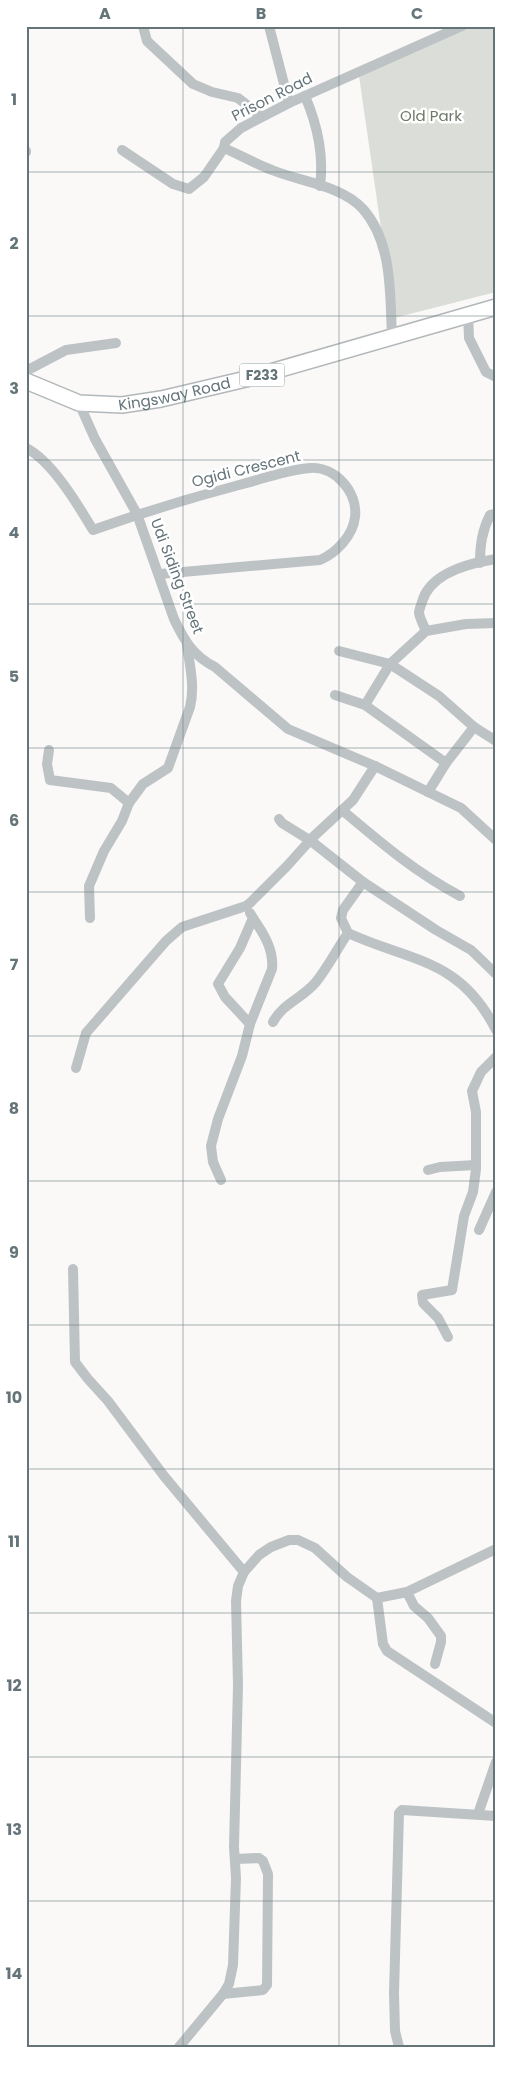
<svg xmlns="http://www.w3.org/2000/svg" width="522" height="2073" viewBox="0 0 522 2073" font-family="Poppins,sans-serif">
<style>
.green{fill:#dbded8}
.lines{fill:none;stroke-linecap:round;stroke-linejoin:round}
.primary-casing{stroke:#b2b8ba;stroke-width:18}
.street{stroke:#bdc3c5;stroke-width:10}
.primary{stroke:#fff;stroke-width:15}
.grid{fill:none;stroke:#647479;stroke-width:1;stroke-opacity:0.55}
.labels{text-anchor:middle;stroke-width:5;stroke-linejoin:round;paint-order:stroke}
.shield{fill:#fff;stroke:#929ea1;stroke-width:1}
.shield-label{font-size:14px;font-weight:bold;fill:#647479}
.street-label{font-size:15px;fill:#647479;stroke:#fff}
.park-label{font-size:15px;fill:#6d7866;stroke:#fff}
.neatline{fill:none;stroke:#647479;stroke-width:2}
.grid-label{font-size:16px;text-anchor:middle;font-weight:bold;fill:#647479}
</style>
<rect width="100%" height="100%" fill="#faf9f8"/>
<path class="green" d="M462 26H496V292L394 318 359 76Z"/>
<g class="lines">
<g class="primary-casing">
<g id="primary">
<path id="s1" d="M26 381 79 403 122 405 161 399 246 379 496 307"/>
</g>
</g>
<g class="street">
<path d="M143 26 147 41 193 84 212 92 238 98 261 116"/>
<path d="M269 26 289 103"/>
<path d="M305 96C317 124 324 156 320 186"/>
<path d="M224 148C240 155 256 164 272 170 301 182 341 185 363 209 393 243 390 296 392 338"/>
<path d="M122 150 173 184 189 189 204 177 224 148 225 142 241 128 289 103 462 26"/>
<path d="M26 152V151"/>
<path d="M468 314 469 338 486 372 496 377"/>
<path d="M26 371 66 350 116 343"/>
<path d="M79 403 95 439 137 514 174 619C184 640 193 656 215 667L288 729 375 766 461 808 496 840"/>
<path d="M26 448C52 461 78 505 93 530 141 513 190 498 239 485 262 479 286 470 310 468 335 466 358 492 355 517 353 536 336 553 320 560L160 574"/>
<path d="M480 563C480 545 482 531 490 515L496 514"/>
<path d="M426 631C424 626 420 619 419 613 419 610 421 605 422 602 430 573 470 563 496 559"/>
<path d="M339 651 390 664 439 696 474 727 496 741"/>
<path d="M335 695 365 705 446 763"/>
<path d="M365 705 390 664 426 631 466 624 496 623"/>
<path d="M49 750 47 764 50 780 111 788 129 803"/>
<path d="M428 792 446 763 474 727"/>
<path d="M342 810C380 842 416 873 460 896"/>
<path d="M279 819 282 823 311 841 363 882 436 930 471 950 496 974"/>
<path d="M90 918 89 886 104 851 122 821 129 803 143 784 168 768 190 707C195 687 190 666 187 646"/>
<path d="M348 933C411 962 460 958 496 1030"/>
<path d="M273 1022C283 1003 303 998 316 982 328 967 337 949 348 933L341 918 343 910 363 882"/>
<path d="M250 1024 225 997 218 984 240 948 253 918 250 913"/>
<path d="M76 1068 86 1033 166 941 182 927 246 906 250 903 287 866 313 837 353 800 375 766"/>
<path d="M428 1170 440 1167 476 1165"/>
<path d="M221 1180 213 1162 211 1146 218 1119 242 1056 250 1024 272 969C274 950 264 934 253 918"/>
<path d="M479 1230 496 1192"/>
<path d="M73 1269 75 1362 88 1379 108 1401 164 1476 244 1572"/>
<path d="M448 1337 438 1318 423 1303 422 1295 452 1290 464 1216 473 1192 476 1169V1112L472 1091 481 1072 496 1057"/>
<path d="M407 1592 414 1606 428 1618 441 1636V1642L435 1664"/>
<path d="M377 1598 383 1644 387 1651 496 1723"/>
<path d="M478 1814 496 1762"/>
<path d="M223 1994 263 1990 267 1985 268 1874 263 1861 259 1858 235 1859"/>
<path d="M179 2047 223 1994 229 1984 233 1965 236 1878 234 1847 238 1685 236 1601 238 1586 244 1572 259 1555 271 1547 289 1540H298L315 1548 347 1577 377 1598 407 1592 496 1549"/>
<path d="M399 2047 395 2031 394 1993 399 1813 402 1810 496 1816"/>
</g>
<use href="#primary" class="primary"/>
</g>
<path class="grid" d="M183 26V2047M339 26V2047M26 172H496M26 316H496M26 460H496M26 604H496M26 748H496M26 892H496M26 1036H496M26 1181H496M26 1325H496M26 1469H496M26 1613H496M26 1757H496M26 1901H496"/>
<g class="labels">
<rect class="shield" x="239.5" y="363.5" width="45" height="23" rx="4"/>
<g class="shield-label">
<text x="262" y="380">F233</text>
</g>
<g class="street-label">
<text transform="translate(272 97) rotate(-27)" y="5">Prison Road</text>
<text dy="5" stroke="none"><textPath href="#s1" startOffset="154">Kingsway Road</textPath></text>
<text transform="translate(246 469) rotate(-14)" y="5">Ogidi Crescent</text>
<text transform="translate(177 576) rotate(69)" y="5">Udi Siding Street</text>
</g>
<g class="park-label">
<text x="431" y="121">Old Park</text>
</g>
</g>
<rect width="522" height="2073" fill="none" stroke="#ffffff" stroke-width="55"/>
<rect x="28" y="28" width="466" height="2018" class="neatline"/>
<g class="grid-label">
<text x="105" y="19">A</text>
<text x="261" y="19">B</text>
<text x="417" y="19">C</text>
<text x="14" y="105">1</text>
<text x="14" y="249">2</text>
<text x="14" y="394">3</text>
<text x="14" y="538">4</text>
<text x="14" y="682">5</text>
<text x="14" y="826">6</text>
<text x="14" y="970">7</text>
<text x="14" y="1114">8</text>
<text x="14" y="1258">9</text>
<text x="14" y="1403">10</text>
<text x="14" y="1547">11</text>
<text x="14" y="1691">12</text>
<text x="14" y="1835">13</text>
<text x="14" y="1979">14</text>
</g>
</svg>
